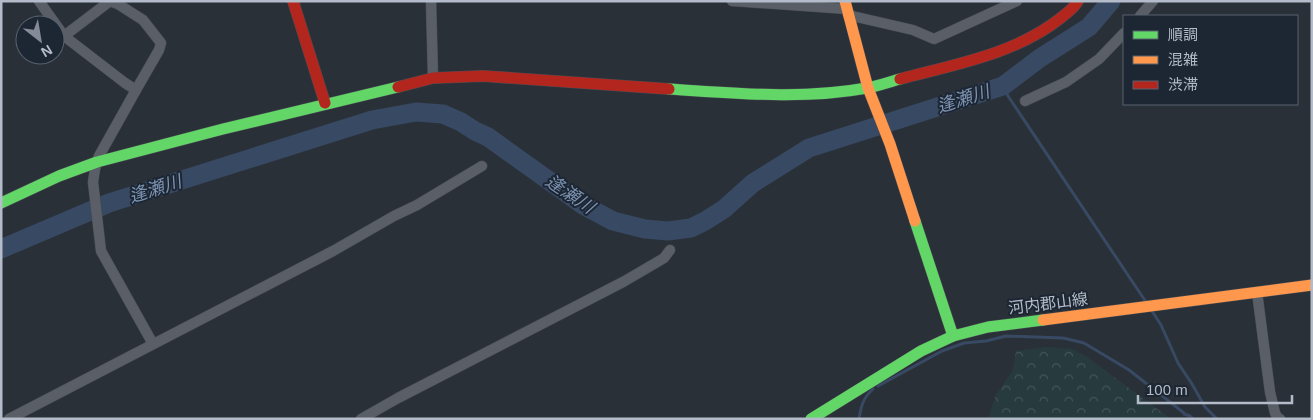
<svg xmlns="http://www.w3.org/2000/svg" width="1313" height="420" viewBox="0 0 1313 420" font-family="Helvetica,'Noto Sans JP',sans-serif">
<style>
.forest{fill:url(#forest-crowns)}
.lines{fill:none;stroke-linecap:round;stroke-linejoin:round}
.stream{stroke:#384963;stroke-width:3}
.river{stroke:#384963;stroke-width:19}
.street-casing{stroke:#484c53;stroke-width:11}
.fast-casing{stroke:#484c53;stroke-width:12}
.slow-casing{stroke:#484c53;stroke-width:12}
.jam-casing{stroke:#484c53;stroke-width:12}
.street{stroke:#5a5e66;stroke-width:10}
.fast{stroke:#63d668;stroke-width:11}
.slow{stroke:#ff974d;stroke-width:11}
.jam{stroke:#b3261e;stroke-width:11}
.labels{text-anchor:middle;stroke-width:4;stroke-linejoin:round;paint-order:stroke}
.street-label{font-size:16px;fill:#b4bcc9;stroke:#1d2633}
.water-label{font-size:18px;font-style:italic;fill:#7c92b1;stroke:#1d2633}
</style>
<defs>
<pattern id="forest-crowns" width="20" height="18" patternUnits="userSpaceOnUse" patternTransform="scale(1.25)"><rect width="20" height="18" fill="#273a3e"/><path d="M2 6a3 3 0 1 1 6 0M12 15a3 3 0 1 1 6 0" fill="none" stroke="#445559"/></pattern>
</defs>
<rect width="100%" height="100%" fill="#2a3038"/>
<path class="forest" d="M1046 347 1072 349 1087 357 1171 419H988L996 395 1013 370 1016 351Z"/>
<g class="lines">
<g class="stream">
<path d="M1003 86 1008 96 1146 302"/>
<path d="M1152 311 1161 325 1178 363 1192 384 1205 407 1217 419"/>
<path d="M878 386 942 351 964 343 986 341 1006 336 1063 338 1084 343 1129 370 1184 413V414L1190 416 1193 419"/>
<path d="M859 419C861 406 863 398 873 389"/>
</g>
<path class="river" d="M1 249 109 203 372 120 416 112 443 114 461 122 475 131 488 137 583 205 613 221 645 229 668 231 691 228 705 221 724 209 753 183 809 148 1003 86 1040 58 1089 27 1111 1"/>
<g class="street-casing">
<g id="street">
<path d="M39 1 64 36 125 83 136 90 99 156 95 169 93 182 101 251 153 344"/>
<path d="M431 1 433 78"/>
<path d="M732 1 847 9"/>
<path d="M848 15 913 30 934 39 1017 1"/>
<path d="M1140 16 1153 1"/>
<path d="M64 36 110 1 118 4 143 20 161 43 159 50 136 90"/>
<path d="M1025 101 1066 82 1099 59 1124 33"/>
<path d="M1257 292 1270 392 1275 413 1277 417 1280 419"/>
<path d="M9 419 333 251 394 216 417 205 482 166"/>
<path d="M361 419 398 398 623 282 659 261 664 258 670 250"/>
</g>
</g>
<g class="fast-casing">
<g id="fast">
<path d="M669 89C734 93 802 100 867 88 878 86 889 82 900 79"/>
<path d="M1 203 59 176 97 162 223 129 398 87"/>
<path d="M915 221 953 336"/>
<path d="M811 419 921 351 953 336 988 327 1043 320"/>
</g>
</g>
<g class="slow-casing">
<g id="slow">
<path d="M845 1 868 88 890 144 915 221"/>
<path d="M1043 320 1312 285"/>
</g>
</g>
<g class="jam-casing">
<g id="jam">
<path d="M293 1 325 103"/>
<path d="M900 79C956 64 1016 54 1062 17 1068 12 1074 8 1078 1"/>
<path d="M398 87 433 78 483 76 669 89"/>
</g>
</g>
<use href="#street" class="street"/>
<use href="#fast" class="fast"/>
<use href="#slow" class="slow"/>
<use href="#jam" class="jam"/>
</g>
<g class="labels">
<g class="street-label">
<text transform="translate(1048 303) rotate(-7)" y="6">河内郡山線</text>
</g>
<g class="water-label">
<text transform="translate(963 99) rotate(-18)" y="6">逢瀬川</text>
<text transform="translate(155 189) rotate(-18)" y="6">逢瀬川</text>
<text transform="translate(570 194) rotate(34)" y="6">逢瀬川</text>
</g>
</g>
<rect width="1313" height="420" fill="none" stroke="#b4bcc9" stroke-width="5"/>
<rect x="1123" y="15" width="175" height="90" fill="#1d2633" stroke="#59626f"/>
<rect x="1133" y="31" width="25" height="8" fill="#63d668" stroke="#59626f"/>
<text x="1168" y="40" font-size="15" fill="#b4bcc9">順調</text>
<rect x="1133" y="56" width="25" height="8" fill="#ff974d" stroke="#59626f"/>
<text x="1168" y="65" font-size="15" fill="#b4bcc9">混雑</text>
<rect x="1133" y="81" width="25" height="8" fill="#b3261e" stroke="#59626f"/>
<text x="1168" y="90" font-size="15" fill="#b4bcc9">渋滞</text>
<g transform="translate(40 40) rotate(149)"><circle r="24" fill="#1d2633" stroke="#59626f"/>
<path d="M0-4L9 19L0 12L-9 19Z" fill="#848b96"/>
<text y="-8" font-size="14" font-weight="bold" text-anchor="middle" fill="#b4bcc9">N</text>
</g>
<path d="M1138 395v8h154v-8" fill="none" stroke="#b4bcc9" stroke-width="2.5"/>
<text x="1146" y="395" font-size="15" fill="#b4bcc9" stroke="#1d2633" stroke-width="4" paint-order="stroke">100 m</text>
</svg>
